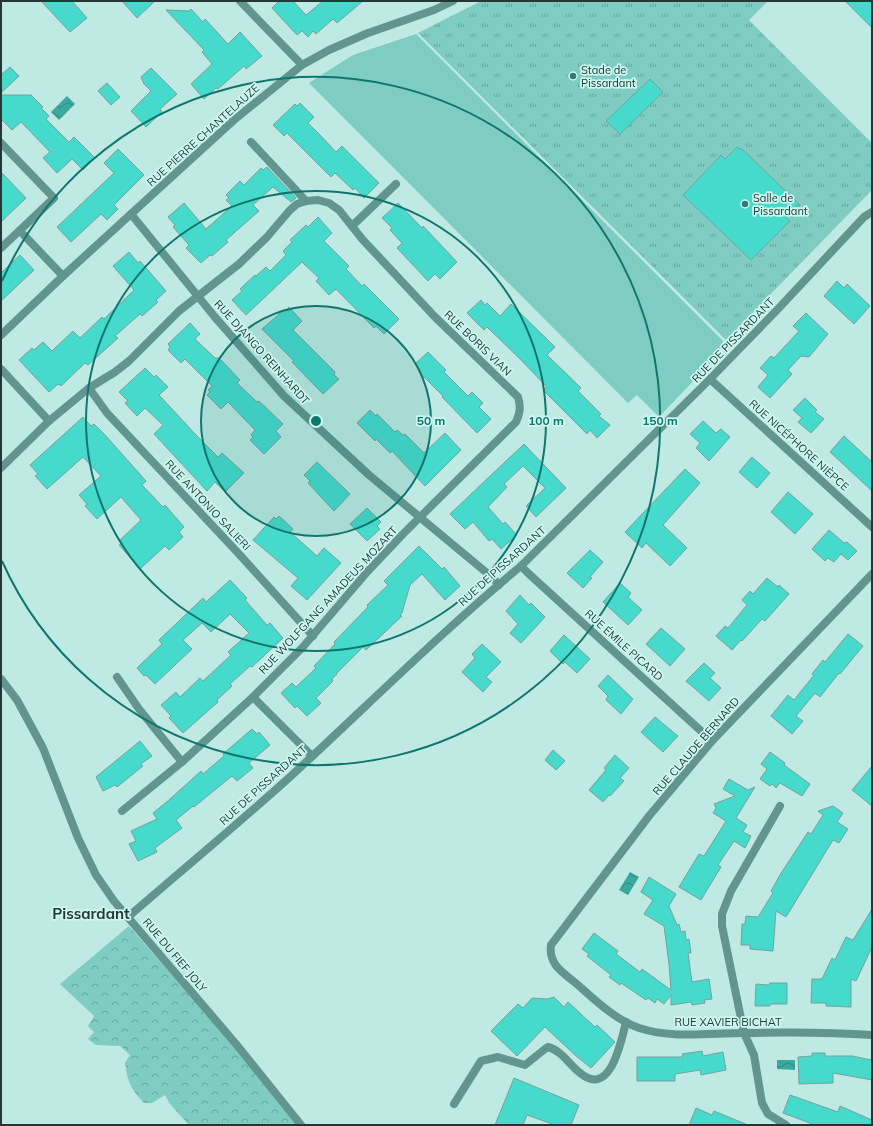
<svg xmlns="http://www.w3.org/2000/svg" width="873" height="1126" viewBox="0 0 873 1126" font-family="Mulish,sans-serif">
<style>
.grass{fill:#7eccc2}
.forest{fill:url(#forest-crowns)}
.park{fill:url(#park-tufts)}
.water{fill:url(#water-waves)}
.building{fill:#45dacc;stroke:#77a19b}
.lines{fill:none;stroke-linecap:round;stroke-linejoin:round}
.minor{stroke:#61958e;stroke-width:8}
.ring{fill:none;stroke:#0f766e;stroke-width:2}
.poi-dot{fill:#337a73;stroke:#ccf8f2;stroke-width:1.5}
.labels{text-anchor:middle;stroke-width:3.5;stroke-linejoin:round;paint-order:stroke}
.poi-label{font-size:11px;fill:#253734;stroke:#ccf8f2;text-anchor:start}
.street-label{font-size:11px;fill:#253734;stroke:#ccf8f2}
.district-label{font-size:15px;font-weight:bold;fill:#253734;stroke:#ccf8f2}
.centre{fill:#0f766e;stroke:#ccf8f2;stroke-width:2}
.ring-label{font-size:12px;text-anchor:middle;font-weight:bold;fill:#0f766e;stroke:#ccf8f2;stroke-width:3.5;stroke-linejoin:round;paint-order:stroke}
</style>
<defs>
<pattern id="forest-crowns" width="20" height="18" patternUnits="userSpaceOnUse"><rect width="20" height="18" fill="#7eccc2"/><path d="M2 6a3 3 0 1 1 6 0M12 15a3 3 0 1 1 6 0" fill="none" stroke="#67a69e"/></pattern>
<pattern id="park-tufts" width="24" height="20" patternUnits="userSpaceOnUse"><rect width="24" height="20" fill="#7eccc2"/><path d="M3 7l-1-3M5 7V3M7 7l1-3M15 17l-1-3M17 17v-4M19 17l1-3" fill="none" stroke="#67a69e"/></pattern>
<pattern id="water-waves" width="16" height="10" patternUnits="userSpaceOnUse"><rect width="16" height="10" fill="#3aa99e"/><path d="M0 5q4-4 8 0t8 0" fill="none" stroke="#318a82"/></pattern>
</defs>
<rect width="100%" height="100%" fill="#bfeae4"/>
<path class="grass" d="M416 34 723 341 719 354 659 417 637 395 628 403 309 83 353 55Z"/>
<path class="forest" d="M129 926 226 1037 296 1125H189L170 1104 165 1095 152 1103H144C131 1089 128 1083 125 1063L130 1055 120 1046 96 1045 88 1039 94 1032 88 1026 94 1016 60 984Z"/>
<path class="park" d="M481 1H768L749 20 872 143V190L726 340 418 33Z"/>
<g class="water">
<path d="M67 96 75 104 59 120 51 112Z"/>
<path d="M630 872 639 877 628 895 619 890Z"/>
<path d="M777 1060H795V1070L777 1069Z"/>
</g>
<g class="building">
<path d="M41 1H72L87 18 70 32Z"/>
<path d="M122 1H155L137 18Z"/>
<path d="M279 1H293L306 15 323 1H363L337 23 333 19 316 34 313 31 308 37 302 31 297 35 272 8Z"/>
<path d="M845 1H872V28Z"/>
<path d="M191 9 203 22 205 19 228 44 240 32 262 56 246 69 244 66 218 89 216 88 204 99 191 84 212 64 202 52 204 50 166 10 189 11Z"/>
<path d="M10 67 19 76 1 93V75Z"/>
<path d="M151 68 177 94 160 109 162 112 146 127 131 111 151 91 144 84 141 77Z"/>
<path d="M650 79 663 92 620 134 606 121Z"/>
<path d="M107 83 120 97 111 105 98 91Z"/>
<path d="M1 95H31L43 107 41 108 49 116 46 119 69 142 74 137 95 158 83 170 72 159 57 173 43 158 50 152 21 122 12 130 1 119Z"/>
<path d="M300 103 314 117 308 123 320 135 336 152 342 146 379 183 364 198 355 188 353 190 335 173 331 177 287 133 284 136 273 125 295 104 297 106Z"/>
<path d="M737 147 743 150 799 204 786 218 790 221 751 260 683 195 721 155 725 159Z"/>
<path d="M118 149 144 175 114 205 118 209 107 220 101 214 71 242 57 227 114 173 104 163Z"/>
<path d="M267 167 296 198 291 202 273 187 253 205 259 211 226 240 228 242 212 256 210 255 201 263 186 248 189 245 173 227 175 225 168 217 184 203 206 229 232 206 226 200 229 198 226 195 240 181 244 185 261 168 263 170Z"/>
<path d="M1 172 26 198 1 222Z"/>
<path d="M398 203 422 228 423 226 457 262 440 279 435 274 428 281 397 248 402 243 390 230 392 228 382 218Z"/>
<path d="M318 217 332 233 324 241 349 266 346 269 362 286 364 284 399 319 384 334 376 326 374 328 336 289 329 295 316 281 319 278 302 262 246 315 232 300 242 291 240 289 255 275 256 276 266 267 270 271 286 255 283 251 292 242 290 240 306 225 308 227Z"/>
<path d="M129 252 138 263 140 261 166 291 156 300 158 302 142 316 140 314 115 336 118 338 88 365 85 363 61 386 58 384 49 392 19 360 32 348 34 350 43 342 52 351 73 331 80 338 102 317 104 319 134 290 113 266Z"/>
<path d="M20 255 34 270 1 301V273Z"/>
<path d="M837 281 844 288 847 284 870 306 854 324 824 296Z"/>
<path d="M481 300 485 305 487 303 500 316 511 304 555 347 547 355 581 388 578 391 601 414 599 416 610 425 597 438 590 430 587 434 543 390 547 387 520 359 487 327 484 330 467 313Z"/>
<path d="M289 307 302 321 293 330 335 372 334 375 339 379 323 394 292 362 294 361 262 329 285 309 286 310Z"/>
<path d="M806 313 828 334 809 357 801 356 788 370 792 374 770 398 758 387 768 375 760 368 771 356 774 358 799 331 793 326Z"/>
<path d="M190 323 200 334 195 339 215 358H219L221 360 240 380 237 383 257 402 259 401 283 424 276 431 281 437 264 454 250 440 253 437 251 435 255 430 228 402 221 409 207 395 210 392 208 390 212 386 185 359 181 363 168 350 170 347 168 344Z"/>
<path d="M428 352 446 370 444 372 468 396 472 392 483 403 479 407 491 419 477 433 442 397 443 396 419 372 421 370 415 364Z"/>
<path d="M145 368 154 377 156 375 168 387 159 395 197 436 218 457 222 453 244 473 225 492 215 482 207 491 154 434 163 425 145 408 137 416 125 403 128 401 119 392Z"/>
<path d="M805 398 817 410 815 412 824 419 811 433 798 422 802 418 793 410Z"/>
<path d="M370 410 376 416 377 414 395 432 397 430 403 435 405 434 424 453 445 433 461 450 425 486 392 451 390 453 376 439 375 441 357 423Z"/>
<path d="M83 417 91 426 94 424 106 436 146 481 142 485 163 507 165 505 184 527 179 532 183 537 169 550 165 546 140 569 119 545 122 544 119 541 141 520 121 497 97 519 85 506 87 504 79 495 101 476 83 457 47 489 35 476 38 474 30 465Z"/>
<path d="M703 421 716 433 721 429 730 437 709 461 696 448 700 443 690 434Z"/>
<path d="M844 436 872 462V491L830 452Z"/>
<path d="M524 444 566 488 536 517 526 506 545 488 523 466 504 484 507 487 488 507 503 524 505 522 517 535 501 549 492 539 489 541 473 522 465 529 450 514Z"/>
<path d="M752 457 770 473 757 488 739 472Z"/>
<path d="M317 462 350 494 334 511 308 483 310 481 304 475Z"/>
<path d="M685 469 700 483 663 525 687 548 670 566 646 543 642 548 625 532Z"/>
<path d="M788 492 813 514 795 534 771 512Z"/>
<path d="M367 508 381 522 377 526 380 529 367 541 350 524Z"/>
<path d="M279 516 293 529 290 532 317 556 324 548 341 563 307 600 291 586 298 578 253 540 274 517 276 519Z"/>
<path d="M829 530 844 543 847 542 857 551 848 560 841 554 834 562 828 558 825 561 812 549Z"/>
<path d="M419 546 442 569 444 567 460 586 445 600 422 574 410 585 402 613 400 615 402 616 366 650 363 647 336 674H337L332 679 333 681 316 698 321 703 307 716 297 706 295 708 281 693 292 683 296 687 316 668 314 666 335 644 334 642 368 607 367 605 388 585 384 581Z"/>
<path d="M590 550 603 562 590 577 592 578 583 588 567 573Z"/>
<path d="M767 578 778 587 779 585 789 594 765 621 762 619 742 641 741 640 732 650 716 636 725 626 728 628 747 605 742 600 750 591 753 594Z"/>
<path d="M230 580 247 598 245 600 267 625 270 623 283 638 252 667 250 666 230 684 232 686 217 700 218 702 183 733 169 718 171 716 161 705 176 692 180 697 200 678 203 681 231 655 228 652 249 633 230 614 211 632 202 623 183 640 192 649 155 684 146 675 144 676 137 668 162 644 159 640 203 598 206 602Z"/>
<path d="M620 583 631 593 628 597 642 610 628 625 603 602Z"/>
<path d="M520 595 529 605 531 603 545 617 521 643 510 633 518 624 506 611Z"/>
<path d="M661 628 685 649 670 666 646 644Z"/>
<path d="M848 634 863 646 840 674 839 673 820 697 815 693 796 716 803 721 792 734 771 716 788 695 794 700 814 675 812 674 823 660 825 662Z"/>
<path d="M564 635 590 659 577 673 565 662 563 664 550 651Z"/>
<path d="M482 644 501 662 486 677 492 682 483 692 462 672 475 658 472 654Z"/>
<path d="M704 663 715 673 710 678 721 688 709 701 686 681Z"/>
<path d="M608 675 633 699 621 714 606 700 608 696 598 686Z"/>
<path d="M655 717 678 736 663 752 641 732Z"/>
<path d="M252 729 257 734 259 732 270 745 249 763 253 768 237 781 232 776 194 807 193 806 176 820 182 828 155 848 157 852 138 861 129 844 136 841 131 831 157 819 153 813 169 800 201 771 203 774 224 756 223 754Z"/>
<path d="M140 741 152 756 141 764 143 766 117 787 115 785 103 791 96 777Z"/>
<path d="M553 750 565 761 556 770 545 760Z"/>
<path d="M770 752 785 763 784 765 810 784 802 796 780 783 776 788 772 784 770 786 760 779 767 769 761 764Z"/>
<path d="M615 755 629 768 620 778 624 781 610 796 609 795 603 802 589 790 606 770 604 768Z"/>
<path d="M872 766V806L852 790Z"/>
<path d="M729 779 748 790 755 787 736 818 747 825 743 832 751 836 745 848 734 841 718 865 721 867 701 900 679 887 699 854 704 856 726 821 713 813 716 808 714 804 735 796 723 789Z"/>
<path d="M833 806 843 813 837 822 848 829 839 843 833 840 786 917 776 911 773 951 750 949V945H741L742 924H745L746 916 758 917 773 893 771 891 780 875 808 832 811 834 823 815 818 811Z"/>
<path d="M649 877 676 894 669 906 677 925 679 924 681 932 685 931 686 940 689 939 691 953H688L692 982 709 979 712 999 704 1000 705 1003 692 1005 691 1002 671 1005V995L664 1004 657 999 655 1003 648 998 646 1000 621 983 620 985 609 977 611 975 587 956 589 954 582 949 594 933 618 951 616 954 640 972 642 969 671 990 669 964 664 926 644 914 653 900 641 892Z"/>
<path d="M872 909V947L856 981 851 979V1007L826 1006V1003H811L812 979H822L832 958 835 960 846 937 853 940Z"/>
<path d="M770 983H787V1004H770V1006H755L756 984 769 985Z"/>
<path d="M554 997 564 1007 568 1002 595 1027 597 1025 615 1042 591 1068 575 1055 545 1027 517 1056 491 1031 518 1004 523 1008 532 998 547 999Z"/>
<path d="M702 1051 703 1056 723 1052 726 1070 701 1075 700 1070 675 1074V1081H637V1057H683L682 1054Z"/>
<path d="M812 1053H825V1056H852L872 1060V1080L833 1073V1083L799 1084 798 1057 812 1056Z"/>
<path d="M514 1078 579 1105 571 1125H555L527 1115 523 1125H495Z"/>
<path d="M790 1095 838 1112 840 1106 872 1120V1125H815L783 1113Z"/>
<path d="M696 1108 712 1115 714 1111 748 1125H689Z"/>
</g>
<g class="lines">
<g class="minor">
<path d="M240 1 302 65"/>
<path d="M251 142 306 201"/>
<path d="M1 143 54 198 1 248"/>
<path d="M131 214 214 316 284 396 369 475 493 578 499 585"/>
<path d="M352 226 396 184"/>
<path d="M20 231 63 276"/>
<path d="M1 335 63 276 234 120 302 65 329 50 368 33 434 10 453 1"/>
<path d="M1 369 49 421 1 468"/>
<path d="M710 379 872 527"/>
<path d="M89 388 107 413 239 554 313 636"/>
<path d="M49 421 89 388 115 372 129 361 179 311 239 264 267 237 290 210 297 204 306 201 318 200 329 203 339 210 363 240 435 317 518 397C521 407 520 413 516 422L403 534 368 571 302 648 253 697 182 762 122 811"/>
<path d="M521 566 529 574 712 741"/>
<path d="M872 574 712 741 649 816 551 945C548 965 564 973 578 985 596 1001 616 1020 639 1028 673 1039 710 1033 745 1033 787 1032 830 1032 872 1035"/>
<path d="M117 677 139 709 182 762"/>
<path d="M1 679 17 700 43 748 78 838 96 875 114 901 236 1044 301 1125"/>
<path d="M253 697 312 756"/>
<path d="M780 806 731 891 722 914V926L744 1033 754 1055 762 1103 768 1114 786 1125"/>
<path d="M128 917C182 870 238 824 291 776 367 706 441 632 521 566L710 379 777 310 864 217 872 212"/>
<path d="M454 1104 481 1061 498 1057 525 1065 545 1049 548 1047C561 1050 569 1064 579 1072 610 1100 621 1042 626 1022"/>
</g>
</g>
<circle cx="316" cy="421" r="115" fill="#0f766e" fill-opacity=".12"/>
<g class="ring">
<circle cx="316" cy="421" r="115"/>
<circle cx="316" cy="421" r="230"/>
<path d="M2 281A344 344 0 1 1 2 561"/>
</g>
<g class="poi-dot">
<circle cx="573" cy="76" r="4"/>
<circle cx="745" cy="204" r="4"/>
</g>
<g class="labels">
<g class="poi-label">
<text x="581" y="74">Stade de<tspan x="581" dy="13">Pissardant</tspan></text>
<text x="753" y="202">Salle de<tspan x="753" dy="13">Pissardant</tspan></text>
</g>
<g class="street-label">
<text transform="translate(203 135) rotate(-42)" y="4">RUE PIERRE CHANTELAUZE</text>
<text transform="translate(733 340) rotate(-46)" y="4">RUE DE PISSARDANT</text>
<text transform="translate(478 343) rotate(44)" y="4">RUE BORIS VIAN</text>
<text transform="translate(262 352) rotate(48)" y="4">RUE DJANGO REINHARDT</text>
<text transform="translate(799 445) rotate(42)" y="4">RUE NICÉPHORE NIÈPCE</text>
<text transform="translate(208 505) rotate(47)" y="4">RUE ANTONIO SALIERI</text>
<text transform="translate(502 566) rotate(-42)" y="4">RUE DE PISSARDANT</text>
<text transform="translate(328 600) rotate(-47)" y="4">RUE WOLFGANG AMADEUS MOZART</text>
<text transform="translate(624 645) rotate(42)" y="4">RUE ÉMILE PICARD</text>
<text transform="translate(696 746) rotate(-49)" y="4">RUE CLAUDE BERNARD</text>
<text transform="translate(263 785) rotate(-42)" y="4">RUE DE PISSARDANT</text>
<text transform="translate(175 955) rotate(50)" y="4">RUE DU FIEF JOLY</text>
<text x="728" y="1026">RUE XAVIER BICHAT</text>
</g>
<g class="district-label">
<text x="91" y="919">Pissardant</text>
</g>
</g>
<circle cx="316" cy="421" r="6" class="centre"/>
<g class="ring-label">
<text x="431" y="425">50 m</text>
<text x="546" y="425">100 m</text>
<text x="660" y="425">150 m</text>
</g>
<rect width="873" height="1126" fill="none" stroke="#253734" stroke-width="4"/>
</svg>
